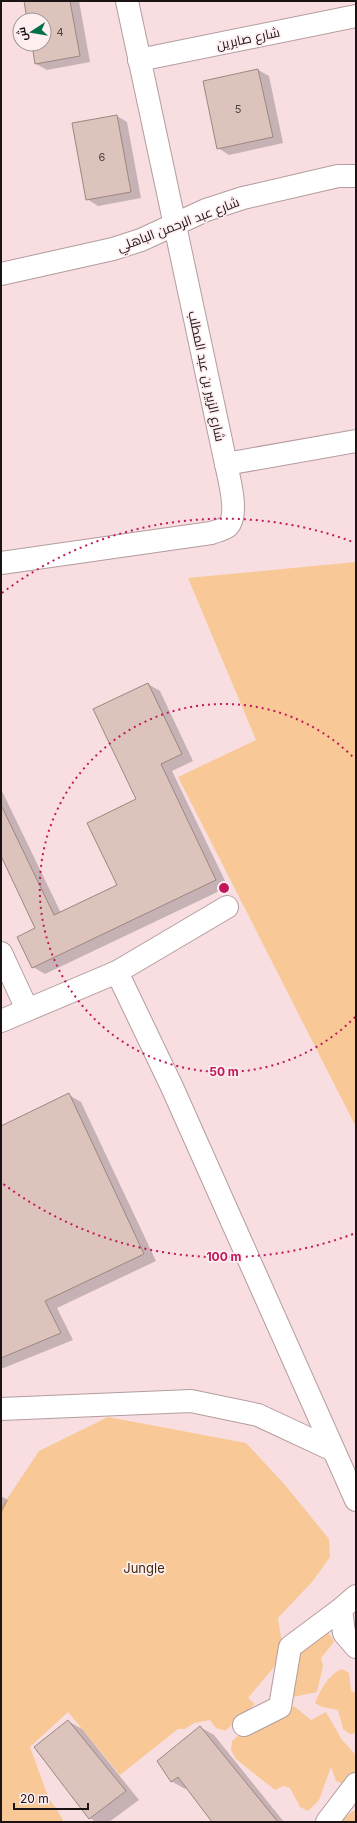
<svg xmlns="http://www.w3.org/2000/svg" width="357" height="1823" viewBox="0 0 357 1823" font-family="Inter,Cairo,sans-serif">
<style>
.green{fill:#f8c996}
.shadow{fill:#0003}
.building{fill:#dcc4bc;stroke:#9d8780}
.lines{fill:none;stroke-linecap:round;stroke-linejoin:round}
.minor-casing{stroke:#b49c9f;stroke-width:24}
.minor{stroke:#fff;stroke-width:22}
.ring{fill:none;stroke:#c2185b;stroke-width:2;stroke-dasharray:2 4}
.labels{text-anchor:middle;stroke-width:3.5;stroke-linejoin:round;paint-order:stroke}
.number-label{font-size:11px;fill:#4c3f3f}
.street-label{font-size:13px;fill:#1c1315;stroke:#feeef0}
.park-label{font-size:13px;fill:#412a0c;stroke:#feeef0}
.centre{fill:#c2185b;stroke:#feeef0;stroke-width:2}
.ring-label{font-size:12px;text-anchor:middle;font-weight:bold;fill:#c2185b;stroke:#feeef0;stroke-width:3.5;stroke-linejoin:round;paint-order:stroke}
</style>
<rect width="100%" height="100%" fill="#f8dee1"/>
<g class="green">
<path d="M356 562V1127L178 777 256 740 188 578Z"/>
<path d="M108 1417 246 1443 285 1485 329 1539 330 1557 312 1582 278 1618 283 1650 274 1667 248 1698 255 1704 225 1731 216 1728 210 1720 194 1723 185 1729H178L120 1775 68 1712 30 1747 49 1799 56 1808 64 1822H1V1508L39 1451Z"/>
<path d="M324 1625 334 1642 321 1658 323 1666 317 1692 293 1697 283 1685 281 1664Z"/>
<path d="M342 1669 349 1673 351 1691 356 1693V1733L350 1734 343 1729 338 1710 322 1707 315 1703C320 1690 329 1674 342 1669Z"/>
<path d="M294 1706 311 1720 326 1712 342 1740 356 1755V1771L347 1786 336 1781 331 1767 319 1800 308 1811 300 1807 290 1788 283 1786 275 1790 236 1759 231 1750 232 1741 240 1734 258 1727 269 1725Z"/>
<path d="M356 1809V1822H339Z"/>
</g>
<g class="shadow">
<path d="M25 1H79L90 62 47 70 36 64 33 44H44V20H28Z"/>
<path d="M258 70 269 76 283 143 229 155 218 148 204 81Z"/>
<path d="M117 116 127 122 141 198 98 206 87 199Z"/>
<path d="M148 684 160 691 193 761 172 771 228 887 45 974 33 967 37 929 1 854V789L61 913 118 885 138 800Z"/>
<path d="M69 1095 81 1102 156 1261 57 1308 73 1340 1 1369V1127Z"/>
<path d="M1 1496 8 1500 1 1514Z"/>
<path d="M68 1721 82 1729 139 1800 109 1822H96L90 1818 35 1748Z"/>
<path d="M200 1727 214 1735 284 1822H213L187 1788 185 1789 171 1781Z"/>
</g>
<g class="building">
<path d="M24 1H70L80 56 35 64 32 44H44V20H27Z"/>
<path d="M258 69 273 137 217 149 203 81Z"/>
<path d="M117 115 131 192 86 200 72 123Z"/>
<path d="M148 683 182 754 161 764 216 880 32 968 17 937 35 928 1 856V805L54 915 117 885 87 823 136 799 93 709Z"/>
<path d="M69 1093 144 1254 45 1301 61 1333 1 1358V1126Z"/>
<path d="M68 1720 126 1791 89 1819 34 1747Z"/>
<path d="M200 1726 278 1822H212L178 1777 171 1782 157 1761Z"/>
</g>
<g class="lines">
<g class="minor-casing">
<g id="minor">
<path d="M139 60 356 16"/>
<path d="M1 274 113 249 141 240 206 210 243 198 338 176H356"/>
<path d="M226 464 356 441"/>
<path d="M1 563 211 533C216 531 224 530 228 526 239 515 229 478 226 464L127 1"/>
<path d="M1 953 27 1009"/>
<path d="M117 972 172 1087 356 1500"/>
<path d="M1 1021 117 972 227 907"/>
<path d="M1 1409 191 1401 258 1415 333 1450"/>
<path d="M356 1596 341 1609 344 1633 356 1647"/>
<path d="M244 1725 280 1707 290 1647 341 1609"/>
<path d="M327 1822 356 1784"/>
</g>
</g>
<use href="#minor" class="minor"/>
</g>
<g class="ring">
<path d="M355 1017A184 184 0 1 1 355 759"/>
<path d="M353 1234A369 369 0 0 1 2 1183M2 593A369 369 0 0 1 353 542"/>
</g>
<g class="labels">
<g class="number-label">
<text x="60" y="36">4</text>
<text x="238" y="113">5</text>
<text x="102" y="161">6</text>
</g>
<g class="street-label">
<text transform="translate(248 38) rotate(-12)" y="5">شارع صابرين</text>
<text transform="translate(178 224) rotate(-21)" y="5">شارع عبد الرحمن الباهلي</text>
<text transform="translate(207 376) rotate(78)" y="5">شارع الزبير بن عبد المطلب</text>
</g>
<g class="park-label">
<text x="144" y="1573">Jungle</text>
</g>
</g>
<circle cx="224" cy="888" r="6" class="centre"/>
<g class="ring-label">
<text x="224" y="1076">50 m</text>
<text x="224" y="1261">100 m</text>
</g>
<rect width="357" height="1823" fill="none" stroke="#1c1315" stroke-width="4"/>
<g transform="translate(32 32) rotate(258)"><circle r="19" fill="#feeef0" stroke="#a49698"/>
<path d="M0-3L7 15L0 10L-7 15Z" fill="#01714a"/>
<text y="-6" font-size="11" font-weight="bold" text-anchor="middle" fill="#1c1315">ش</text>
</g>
<path d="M14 1803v6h74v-6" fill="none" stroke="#1c1315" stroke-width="2"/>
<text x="20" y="1803" font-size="12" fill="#1c1315" stroke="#feeef0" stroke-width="3" paint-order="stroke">20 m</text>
</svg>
